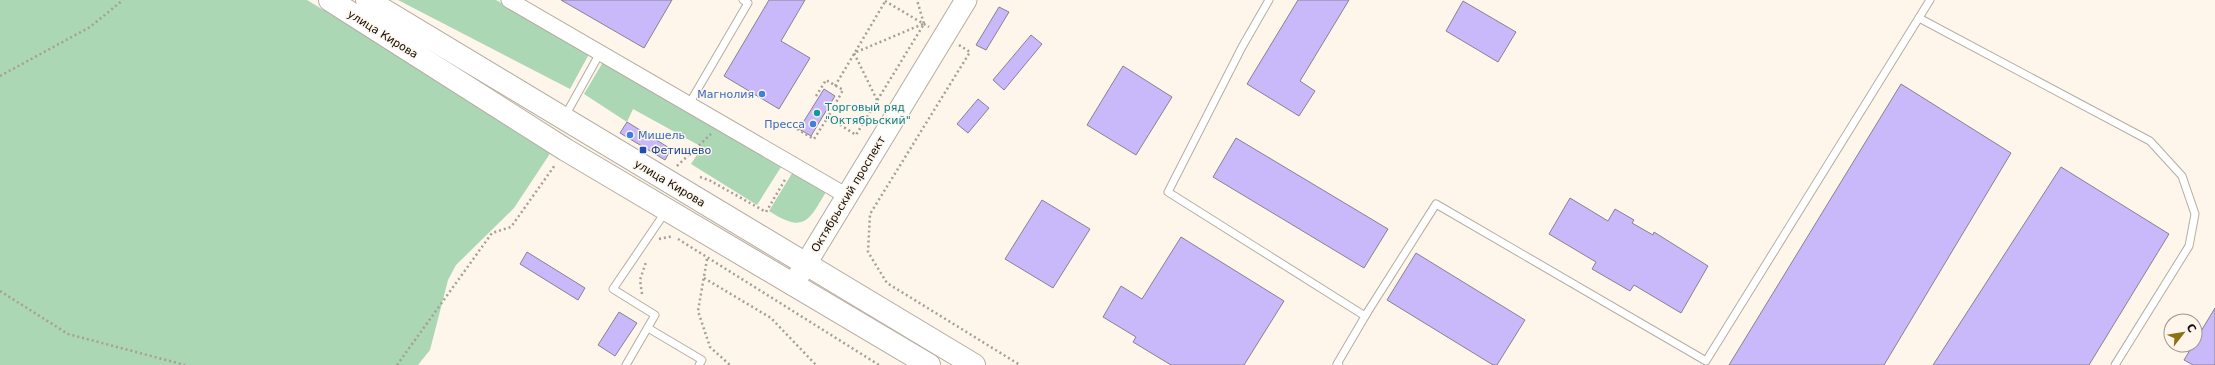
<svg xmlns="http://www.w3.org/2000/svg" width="2215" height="365" viewBox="0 0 2215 365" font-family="'DejaVu Sans',sans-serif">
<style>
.green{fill:#abd7b5}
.building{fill:#c9b8fa;stroke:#868391}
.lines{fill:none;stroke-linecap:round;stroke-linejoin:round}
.service-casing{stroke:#b7ada1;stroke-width:9}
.minor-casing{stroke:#b7ada1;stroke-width:17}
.secondary-casing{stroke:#b7ada1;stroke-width:23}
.primary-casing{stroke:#b7ada1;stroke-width:24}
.path{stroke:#a69f97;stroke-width:2.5;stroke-dasharray:2 3;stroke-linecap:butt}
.service{stroke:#fff;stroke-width:7}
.minor{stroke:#fff;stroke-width:15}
.secondary{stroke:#fff;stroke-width:21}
.primary{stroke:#fff;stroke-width:22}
.shop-dot{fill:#3f7fe0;stroke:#fef5eb;stroke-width:1.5}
.culture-dot{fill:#0f9aa8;stroke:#fef5eb;stroke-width:1.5}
.transit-dot{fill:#1a4fb4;stroke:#fef5eb;stroke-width:1.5}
.labels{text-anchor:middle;stroke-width:3;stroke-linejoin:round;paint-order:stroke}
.street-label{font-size:11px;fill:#0f0c08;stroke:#fef5eb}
.shop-label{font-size:11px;fill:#366cbe;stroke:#fef5eb;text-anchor:end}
.culture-label{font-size:11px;fill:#0d838f;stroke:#fef5eb;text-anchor:start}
.transit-label{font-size:11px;fill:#164399;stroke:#fef5eb;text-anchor:start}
</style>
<rect width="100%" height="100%" fill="#fef5eb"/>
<g class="green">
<path d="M0 0H307L553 149 514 208 456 265 448 280 430 350 418 365H0Z"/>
<path d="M398 0H496L589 54 570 89Z"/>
<path d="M603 62 783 164 757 205 691 164 702 147 633 109 627 122 584 94Z"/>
<path d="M794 170 827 190C809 221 804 234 769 211Z"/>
</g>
<g class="building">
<path d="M561 0H672L644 48Z"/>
<path d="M769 0H805L781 41 810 58 779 109 724 76Z"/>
<path d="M1298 0H1349L1300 81 1315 91 1299 116 1247 84Z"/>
<path d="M1463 1 1516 32 1498 62 1446 31Z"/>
<path d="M999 7 1009 12 986 50 976 45Z"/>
<path d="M1031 35 1042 44 1004 90 993 80Z"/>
<path d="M1123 66 1172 97 1136 155 1087 125Z"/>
<path d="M1901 84 2011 153 1884 365H1729Z"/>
<path d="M824 89 835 96 811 136 799 129Z"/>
<path d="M978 99 989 108 968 133 957 124Z"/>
<path d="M627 122 671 149 665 160 620 133Z"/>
<path d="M1236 138 1388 229 1364 268 1213 177Z"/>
<path d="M2061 167 2169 234 2089 365H1933Z"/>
<path d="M1570 198 1608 221 1615 209 1634 220 1632 223 1653 235 1654 232 1708 266 1681 313 1634 285 1630 291 1592 269 1596 262 1549 234Z"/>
<path d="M1042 200 1090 229 1053 288 1005 259Z"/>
<path d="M1181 237 1284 301 1244 365H1171L1133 342 1136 337 1103 317 1121 286 1142 299Z"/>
<path d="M527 252 585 288 578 300 520 264Z"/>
<path d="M1416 253 1525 320 1497 365H1493L1387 300Z"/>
<path d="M2215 308V365H2193L2184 360 2193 345H2195V341Z"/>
<path d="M619 312 637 323 615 356 598 345Z"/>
</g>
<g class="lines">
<g class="service-casing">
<g id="service">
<path d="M1269 0 1242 47 1168 192 1365 316 1436 204 1706 361 1930 0"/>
<path d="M1919 18 2150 141 2182 176 2195 214 2189 246 2115 365"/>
<path d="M689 104 748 3 743 0"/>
<path d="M565 116 600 53"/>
<path d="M648 328 702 360 699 365"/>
<path d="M626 365 655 315 613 289 666 211"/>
<path d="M1339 365 1337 364 1367 313"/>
</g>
</g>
<g class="minor-casing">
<path id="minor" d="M509 0 847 196"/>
</g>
<g class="secondary-casing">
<path id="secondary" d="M793 285 966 0"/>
</g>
<g class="primary-casing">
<g id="primary">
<path d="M330 0 566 150 929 365"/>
<path d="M367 0 974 365"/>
</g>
</g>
<g class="path">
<path d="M885 1 929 27"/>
<path d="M959 45 970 52 870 214 868 252 887 283 1020 365"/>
<path d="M0 76 90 27 123 0"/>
<path d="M835 86 886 0"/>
<path d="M816 96 826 80 843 90 828 117"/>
<path d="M877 100 854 53 923 24"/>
<path d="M797 129 814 139 828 117 856 135 924 24 917 0"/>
<path d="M677 166 711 134"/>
<path d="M700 177 709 180 766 212 786 178"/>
<path d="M659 239 673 236"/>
<path d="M678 239 879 365"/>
<path d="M707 259 698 311 710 347 730 365"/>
<path d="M704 278 771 318 816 365"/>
<path d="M0 291 68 334 185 365"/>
<path d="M642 294 640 280 646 262"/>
<path d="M397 365 492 233 511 227 555 165"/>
</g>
<use href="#service" class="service"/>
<use href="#minor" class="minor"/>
<use href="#secondary" class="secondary"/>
<use href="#primary" class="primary"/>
</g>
<g class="shop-dot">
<circle cx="762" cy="94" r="4"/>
<circle cx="813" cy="124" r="4"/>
<circle cx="630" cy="135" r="4"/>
</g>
<circle class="culture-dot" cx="817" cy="113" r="4"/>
<rect class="transit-dot" x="639" y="146" width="8" height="8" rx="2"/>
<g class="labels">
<g class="street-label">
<text transform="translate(383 34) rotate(32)" y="4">улица Кирова</text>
<text transform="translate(670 183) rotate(31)" y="4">улица Кирова</text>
<text transform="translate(848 194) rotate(-59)" y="4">Октябрьский проспект</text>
</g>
<g class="shop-label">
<text x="754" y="98">Магнолия</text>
<text x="805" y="128">Пресса</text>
<text x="638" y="139" text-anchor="start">Мишель</text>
</g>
<g class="culture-label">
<text x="825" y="111">Торговый ряд<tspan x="825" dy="13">"Октябрьский"</tspan></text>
</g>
<g class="transit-label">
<text x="651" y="154">Фетищево</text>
</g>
</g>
<g transform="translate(2183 333) rotate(59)"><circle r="19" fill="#fef5eb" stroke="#9e9890"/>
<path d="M0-3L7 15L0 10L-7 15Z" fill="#8f7115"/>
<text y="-6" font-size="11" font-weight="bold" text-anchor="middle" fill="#0f0c08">С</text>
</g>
</svg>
